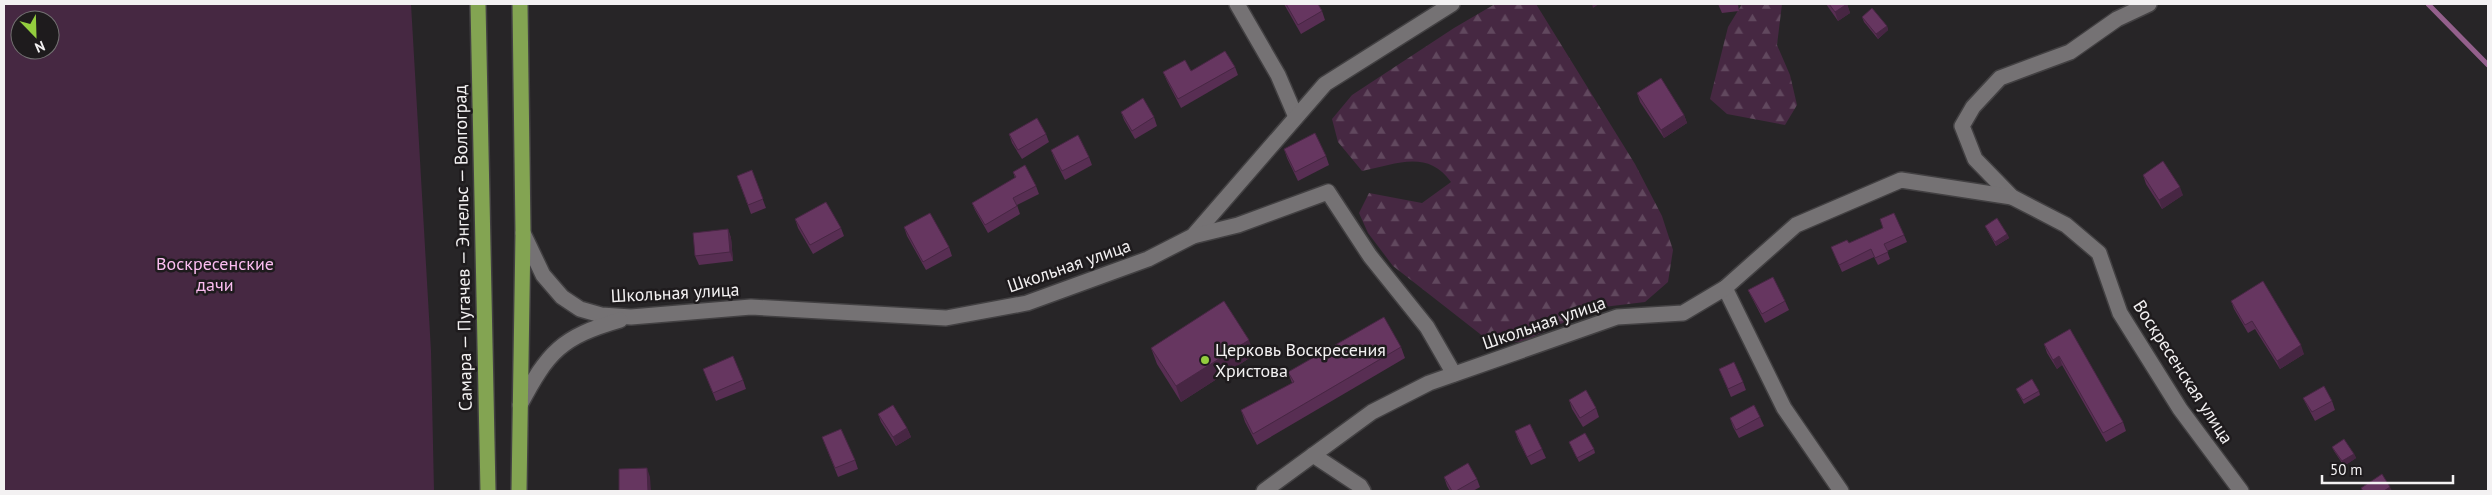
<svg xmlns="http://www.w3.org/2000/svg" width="2492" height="495" viewBox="0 0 2492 495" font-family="'PT Sans',sans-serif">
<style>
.green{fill:#462842;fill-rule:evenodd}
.forest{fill:url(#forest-firs)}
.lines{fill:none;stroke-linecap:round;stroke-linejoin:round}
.stream{stroke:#94608c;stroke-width:5}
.minor-casing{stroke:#424042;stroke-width:18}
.major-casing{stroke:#424042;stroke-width:18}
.minor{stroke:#757274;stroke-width:15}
.major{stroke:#83a452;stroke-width:15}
.wall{fill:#582e53}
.shaded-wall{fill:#472643}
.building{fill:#663660;stroke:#472643}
.poi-dot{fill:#93cd3e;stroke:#1e1b1d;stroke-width:2}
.labels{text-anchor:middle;stroke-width:5;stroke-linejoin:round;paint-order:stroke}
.street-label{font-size:18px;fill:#f3f1f2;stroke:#1e1b1d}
.park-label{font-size:18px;fill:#fbbdf0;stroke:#1e1b1d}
.poi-label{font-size:18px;fill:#f3f1f2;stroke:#1e1b1d;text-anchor:start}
</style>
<defs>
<pattern id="forest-firs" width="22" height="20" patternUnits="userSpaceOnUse" patternTransform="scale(1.25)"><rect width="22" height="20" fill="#462842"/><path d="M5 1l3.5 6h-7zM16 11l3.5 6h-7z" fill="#61485e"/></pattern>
</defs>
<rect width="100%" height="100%" fill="#272527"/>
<path class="green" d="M4 4H411L431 351 434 491H4ZM20 20H50V50H20Z"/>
<g class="forest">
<path d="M1495 4H1536L1635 164 1662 216 1673 250 1668 282 1645 302 1595 308 1522 342 1489 341 1393 266 1368 233 1359 213 1369 193 1422 203 1451 182C1428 149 1396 164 1362 171L1338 142 1332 119 1352 95 1454 28Z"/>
<path d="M1742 4H1782L1777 45 1790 75 1797 105 1785 125 1727 114 1710 99 1728 27Z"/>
</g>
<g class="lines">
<path class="stream" d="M2428 4 2488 65"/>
<g class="minor-casing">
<g id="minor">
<path d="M1237 4 1278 75 1296 117"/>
<path d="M2149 4 2117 19 2070 52 2000 78 1973 107 1962 126 1975 159 2012 197 2066 225 2099 253 2120 313 2180 409 2241 491"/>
<path d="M523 233 543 275 562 297 580 309 601 315 631 317 751 307 946 318 1027 303 1148 259 1193 236 1325 84 1452 4"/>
<path d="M1193 236 1238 225 1328 192 1370 256 1427 327 1454 374"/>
<path d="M1725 288 1784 408 1841 491"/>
<path d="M520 405C548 352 561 337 620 320"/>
<path d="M1313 455 1360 486 1363 491"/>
<path d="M1264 491 1372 412 1429 383 1617 317 1683 313 1725 288 1796 225 1901 180 2012 197"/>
</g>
</g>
<g class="major-casing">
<g id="major">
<path d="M478 4 488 491"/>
<path d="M519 491 523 233 520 4"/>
</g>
</g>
<use href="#minor" class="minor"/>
<use href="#major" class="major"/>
</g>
<g class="wall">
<path d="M1284 4H1318L1322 11 1325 20 1301 34Z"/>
<path d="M1718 4H1738L1739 11 1722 13Z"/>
<path d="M1826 4H1847L1850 13 1838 21Z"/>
<path d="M1862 17 1887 26 1888 30 1878 39 1864 22Z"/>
<path d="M1235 67 1238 75 1181 108 1167 81 1163 72Z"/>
<path d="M1637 93 1684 115 1687 123 1664 138 1640 102Z"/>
<path d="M1121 112 1154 117 1157 126 1135 139 1124 120Z"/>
<path d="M1009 134H1046L1049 142 1022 159 1012 143Z"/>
<path d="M1284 149 1326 156 1329 165 1298 181 1287 158Z"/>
<path d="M1051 150 1089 157 1092 165 1065 180 1054 158Z"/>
<path d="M752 170 766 208 751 214 737 176Z"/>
<path d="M1013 172 1036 186 1039 194 1017 205 1020 214 988 233 975 210 972 203 1015 178Z"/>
<path d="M2143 175 2183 195 2162 209 2146 184Z"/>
<path d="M795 219 841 228 844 236 813 254 798 228Z"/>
<path d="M1880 219 1904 235 1907 242 1887 251 1890 259 1878 265 1874 257 1842 272 1831 247 1849 243 1883 228Z"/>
<path d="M1985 226 2007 234 2009 238 1996 246 1987 230Z"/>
<path d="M904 227 949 247 952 256 926 270 907 236Z"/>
<path d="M728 229 731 238 733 261 699 265 695 256Z"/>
<path d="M1748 290 1785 301 1789 310 1765 323 1752 298Z"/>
<path d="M2231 301 2304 354 2280 369 2255 329 2248 333 2234 309Z"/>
<path d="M2070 329 2123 422 2126 431 2106 442 2062 365 2057 369 2047 353 2044 344Z"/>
<path d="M1401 347 1405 358 1257 445 1245 422 1241 410 1292 383 1288 372Z"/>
<path d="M1151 348 1254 355 1181 402 1157 364Z"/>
<path d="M703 369 743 380 746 389 716 401Z"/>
<path d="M1719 369 1743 382 1746 390 1731 397Z"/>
<path d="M2016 389 2039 391 2040 395 2024 404 2018 393Z"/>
<path d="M2303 398 2332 401 2335 410 2315 421 2307 406Z"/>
<path d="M1569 400 1596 408 1599 417 1583 427 1572 409Z"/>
<path d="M878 414 907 428 911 437 896 446 881 422Z"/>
<path d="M1760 417 1764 426 1739 438 1733 427 1730 418Z"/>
<path d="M1515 431 1542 449 1546 458 1531 465 1518 440Z"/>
<path d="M822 437 855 460 858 469 838 477Z"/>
<path d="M1569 442 1594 449 1595 453 1579 462Z"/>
<path d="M2332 447 2354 454 2356 458 2344 466 2334 451Z"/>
<path d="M1444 477 1477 479 1480 487 1473 491H1450L1447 486Z"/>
</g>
<g class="shaded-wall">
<path d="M1592 4H1599L1593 8Z"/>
<path d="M1847 4 1850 13 1838 21 1835 12Z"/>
<path d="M1887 26 1888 30 1878 39 1876 34Z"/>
<path d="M1684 115 1687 123 1664 138 1661 130Z"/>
<path d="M2180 187 2183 195 2162 209 2159 200Z"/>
<path d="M728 229 731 238 733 261 730 252Z"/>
<path d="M2007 234 2009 238 1996 246 1995 242Z"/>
<path d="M1249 340 1254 355 1181 402 1176 386Z"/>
<path d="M2301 345 2304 354 2280 369 2277 361Z"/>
<path d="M2059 356 2062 365 2057 369 2053 360Z"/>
<path d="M907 428 911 437 896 446 893 437Z"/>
<path d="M2354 454 2356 458 2344 466 2342 461Z"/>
<path d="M647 468 650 477 651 491H648Z"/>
<path d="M2390 487 2392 491H2384Z"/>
</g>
<g class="building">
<path d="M1286 4H1318L1322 11 1298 25Z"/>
<path d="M1829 4H1847L1835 12Z"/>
<path d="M1872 8 1887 26 1876 34 1862 17Z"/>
<path d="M1225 51 1235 67 1178 99 1163 72 1185 60 1191 71Z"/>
<path d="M1661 78 1684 115 1661 130 1637 93Z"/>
<path d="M1143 98 1154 117 1132 131 1121 112Z"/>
<path d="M1037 118 1046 134 1018 150 1009 134Z"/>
<path d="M1315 133 1326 156 1295 172 1284 149Z"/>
<path d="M1078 135 1089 157 1062 171 1051 150Z"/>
<path d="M2163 161 2180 187 2159 200 2143 175Z"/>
<path d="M1025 165 1036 186 1013 198 1017 206 985 225 972 203 1016 177 1013 172Z"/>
<path d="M752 170 763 199 748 205 737 176Z"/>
<path d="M826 202 841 228 810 245 795 219Z"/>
<path d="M930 213 949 247 923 262 904 227Z"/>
<path d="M1894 213 1904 235 1884 244 1888 252 1875 258 1871 249 1839 265 1831 247 1847 240 1849 243 1883 228 1880 219Z"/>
<path d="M1997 218 2007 234 1995 242 1985 226Z"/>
<path d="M728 229 730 252 695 256 693 233Z"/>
<path d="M1773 277 1785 301 1762 314 1748 290Z"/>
<path d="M2263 281 2301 345 2277 361 2252 321 2245 325 2231 301Z"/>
<path d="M1224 301 1249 340 1176 386 1151 348Z"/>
<path d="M1384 317 1401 347 1253 434 1241 410 1294 382 1288 372Z"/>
<path d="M2070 329 2123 422 2103 433 2059 356 2053 360 2044 344Z"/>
<path d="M733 356 743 380 713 393 703 369Z"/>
<path d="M1734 362 1743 382 1728 389 1719 369Z"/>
<path d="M2032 379 2039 391 2023 400 2016 389Z"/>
<path d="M2324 386 2332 401 2312 412 2303 398Z"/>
<path d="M1586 390 1596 408 1580 418 1569 400Z"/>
<path d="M893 405 907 428 893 437 878 414Z"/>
<path d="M1754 405 1760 417 1736 430 1730 418Z"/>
<path d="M1530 424 1542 449 1527 457 1515 431Z"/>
<path d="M841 429 855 460 835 468 822 437Z"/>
<path d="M1585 433 1594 449 1577 458 1569 442Z"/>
<path d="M2344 439 2354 454 2342 461 2332 447Z"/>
<path d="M1468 463 1477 479 1456 491H1452L1444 477Z"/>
<path d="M647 468 648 491H619V469Z"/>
<path d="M2382 474 2390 487 2384 491H2363L2361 488Z"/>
</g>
<circle class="poi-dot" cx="1205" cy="360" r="5"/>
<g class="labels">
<g class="street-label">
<text transform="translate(463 248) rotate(-91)" y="6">Самара — Пугачев — Энгельс — Волгоград</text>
<text transform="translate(1069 266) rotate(-19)" y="6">Школьная улица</text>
<text transform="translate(675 293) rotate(-3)" y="6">Школьная улица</text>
<text transform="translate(1544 323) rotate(-19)" y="6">Школьная улица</text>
<text transform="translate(2183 372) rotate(57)" y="6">Воскресенская улица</text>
</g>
<g class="park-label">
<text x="215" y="270">Воскресенские<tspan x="215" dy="21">дачи</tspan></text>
</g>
<g class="poi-label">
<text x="1215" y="356">Церковь Воскресения<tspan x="1215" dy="21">Христова</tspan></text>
</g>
</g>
<rect width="2492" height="495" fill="none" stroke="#f3f1f2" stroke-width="10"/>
<g transform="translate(35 35) rotate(157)"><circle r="24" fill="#1e1b1d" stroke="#737172"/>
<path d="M0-4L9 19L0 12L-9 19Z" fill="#93cd3e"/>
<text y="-8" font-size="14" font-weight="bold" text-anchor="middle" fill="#f3f1f2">N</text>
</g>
<path d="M2322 475v8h131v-8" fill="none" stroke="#f3f1f2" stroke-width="2.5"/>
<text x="2330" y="475" font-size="15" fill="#f3f1f2" stroke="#1e1b1d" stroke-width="4" paint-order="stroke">50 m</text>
</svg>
